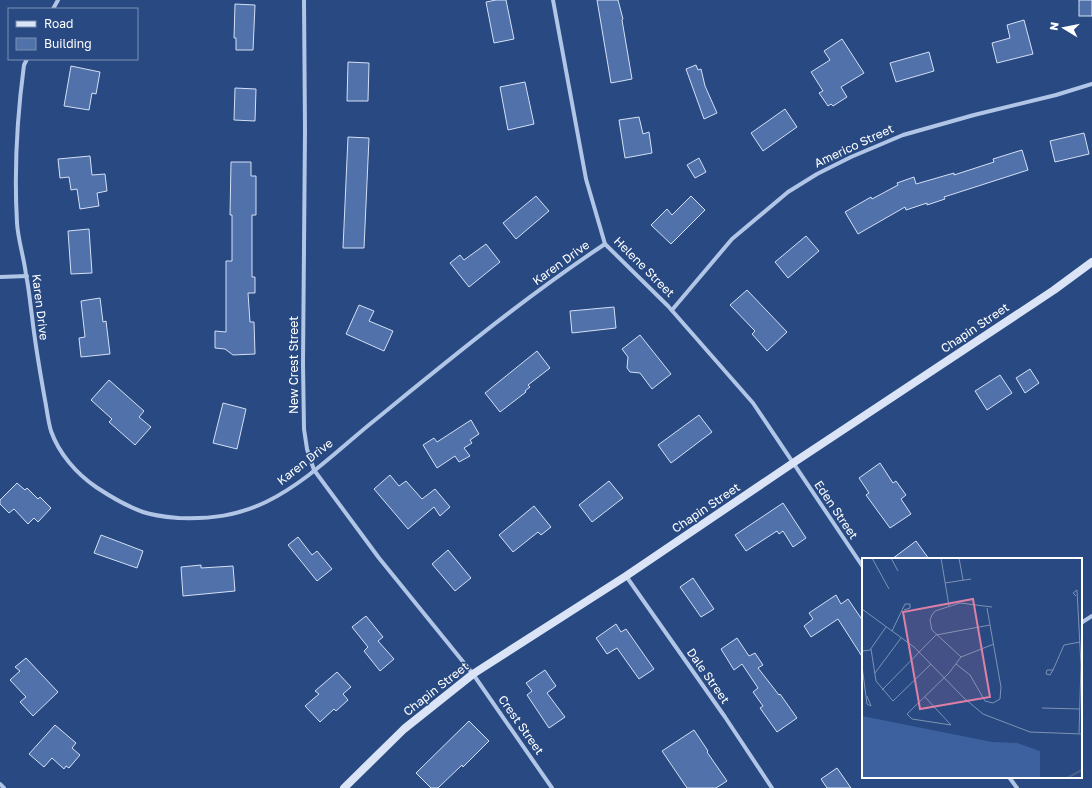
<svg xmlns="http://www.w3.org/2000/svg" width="1092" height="788" viewBox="0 0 1092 788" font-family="'Golos Text',sans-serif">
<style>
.building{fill:#5171aa;stroke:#d4e0f5}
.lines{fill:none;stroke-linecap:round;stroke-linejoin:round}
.minor{stroke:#b1c5e6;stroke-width:4}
.secondary{stroke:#dae4f6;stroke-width:8}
.labels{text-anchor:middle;stroke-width:3;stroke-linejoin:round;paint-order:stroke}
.street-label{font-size:12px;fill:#fff;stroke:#284982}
.inset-river{fill:none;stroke:#49608a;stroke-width:2}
.inset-road{fill:none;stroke:#7e92b4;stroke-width:1}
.view{fill:#dd80a5;fill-opacity:0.15;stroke:#dd80a5;stroke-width:2}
.inset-edge{fill:none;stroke:#fff;stroke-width:2}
</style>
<rect width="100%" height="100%" fill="#284982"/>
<g class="building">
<path d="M496 0H506L514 39 494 43 486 2Z"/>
<path d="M597 0H618L623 19 622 20 632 79 611 83Z"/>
<rect x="1079" y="0" width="13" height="16"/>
<path d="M235 4 255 5 253 50H236V38H234Z"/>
<path d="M1024 20 1033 54 997 63 992 43 1010 38 1007 25Z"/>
<path d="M842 39 864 73 841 87 847 97 833 106 831 104 828 106 819 93 823 91 811 72 830 60 824 51Z"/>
<path d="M929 52 934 71 896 82 890 63Z"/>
<path d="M348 62 369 63 368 101H347Z"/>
<path d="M696 65 698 70 701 69 705 86 717 113 704 119 686 69Z"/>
<path d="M71 66 100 72 96 94 92 93 89 110 64 106Z"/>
<path d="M525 82 534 124 508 130 500 87Z"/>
<path d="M235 88 256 89 255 121 234 120Z"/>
<path d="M785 109 797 127 763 151 751 133Z"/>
<path d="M639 117 643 134 649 132 652 153 625 158 619 120Z"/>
<path d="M1084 133 1089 154 1055 162 1050 141Z"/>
<path d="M348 137 369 138 364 248H343Z"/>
<path d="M1022 150 1028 170 944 197 945 199 927 205V203L906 210 905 207 858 234 845 212 871 197 872 199 898 185 897 183 914 177 916 184 954 173V175L994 162 993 159Z"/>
<path d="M90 156 92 175 105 174 107 191 97 193 99 206 80 209 77 189 71 190 69 177 60 178 58 159Z"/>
<path d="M699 158 706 172 695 178 687 165Z"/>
<path d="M231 162H251V176H256V215H252V277H255V293H248L250 322H254L255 354 233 355 225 349 215 348V331L226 332V261H232V215H230Z"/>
<path d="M536 196 549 211 516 239 503 223Z"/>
<path d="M691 196 705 210 671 244 651 225 667 209 672 215Z"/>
<path d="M89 229 92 273 71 274 68 231Z"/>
<path d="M806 236 819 251 788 278 775 262Z"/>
<path d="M486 244 500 262 469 287 450 263 460 255 464 260Z"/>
<path d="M747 290 787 332 767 351 752 334 755 331 730 305Z"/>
<path d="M100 298 103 322 106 321 110 354 81 357 79 338 85 337 81 301Z"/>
<path d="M359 305 374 311 369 321 393 331 384 351 346 334Z"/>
<path d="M614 307 616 328 572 333 570 311Z"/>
<path d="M640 335 671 374 652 389 640 373 630 372 627 368 628 357 622 349Z"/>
<path d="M537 351 550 368 528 385 530 387 525 391 526 392 500 412 485 393Z"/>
<path d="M1030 369 1039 383 1025 393 1016 378Z"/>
<path d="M1000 375 1012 393 987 410 975 391Z"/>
<path d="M109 380 144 411 139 417 151 427 135 445 109 422 112 419 91 400Z"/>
<path d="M223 403 246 409 237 449 213 443Z"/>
<path d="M699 415 712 432 671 463 658 445Z"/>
<path d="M471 420 479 434 470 440 472 443 464 448 470 456 459 462 455 456 437 468 423 445 434 438 437 442Z"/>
<path d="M880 463 893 483 896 481 906 495 901 499 911 514 890 528 866 495 869 493 859 478Z"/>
<path d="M390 475 399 486 406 481 422 499 435 489 450 507 440 516 434 507 408 529 374 489Z"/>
<path d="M609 481 623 498 592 522 579 505Z"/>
<path d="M17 483 25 490 27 488 38 499 40 497 51 508 38 522 34 518 28 524 14 509 9 513 0 504V500Z"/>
<path d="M783 503 806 538 793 547 783 531 779 534 777 531 746 551 735 535Z"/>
<path d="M534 506 551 527 541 535 538 532 513 552 499 535Z"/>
<path d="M101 535 143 551 137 568 94 553Z"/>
<path d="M298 537 312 555 317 551 332 569 317 581 288 545Z"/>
<path d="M916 541 929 559H892Z"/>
<path d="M448 550 471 578 455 591 432 564Z"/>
<path d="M201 565V568L233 566 235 591 183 596 181 567Z"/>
<path d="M693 578 714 609 701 617 680 587Z"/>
<path d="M836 595 841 604 848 599 863 621V658L838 619 811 637 804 626 813 619 809 613Z"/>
<path d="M366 616 383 637 378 641 394 659 380 671 364 651 368 647 352 627Z"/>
<path d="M616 624 621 632 626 629 654 669 639 679 617 648 607 654 596 638Z"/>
<path d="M737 638 749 656 755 653 763 665 758 668 779 695 780 694 797 718 777 732 760 708 763 706 753 692 758 688 742 664 734 670 721 649Z"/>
<path d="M26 658 58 692 33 716 20 702 26 697 10 680 20 671 15 667Z"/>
<path d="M545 670 556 686 547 693 565 717 549 728 527 695 532 691 526 683Z"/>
<path d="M337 672 351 687 343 694 348 700 336 711 334 709 320 722 305 706 319 694 315 691Z"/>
<path d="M469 721 489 741 463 767 462 765 438 788H431L416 773Z"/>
<path d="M55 725 76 743 72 748 80 755 69 768 66 766 64 769 52 758 44 767 29 754Z"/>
<path d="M694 730 708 751 707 752 727 781 716 788H687L662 751Z"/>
<path d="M837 768 851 788H827L821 779Z"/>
</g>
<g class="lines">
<g class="minor">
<path d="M304 0 305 130 303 364 304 429 307 449 314 470 379 558 473 674 552 788"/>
<path d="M553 0 586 179 605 244 668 306 753 403 863 567"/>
<path d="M53 9 58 0"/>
<path d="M27 59 24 65C17 117 14 170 17 223 18 240 24 257 26 275 29 288 30 303 32 316 35 344 40 372 45 400 47 410 48 421 51 431 59 454 77 474 96 487 111 497 126 506 143 512 154 516 167 517 179 518 212 519 236 516 266 502 307 482 340 448 375 420 450 359 525 297 605 244"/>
<path d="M0 277 27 276"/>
<path d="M672 310 732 239 788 192 817 174 851 157 903 135 974 115 1056 95 1092 84"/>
<path d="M626 576 725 717 772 788"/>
<path d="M1081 623 1092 616"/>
<path d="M1009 777 1017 788"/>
<path d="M0 784 4 788"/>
</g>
<path class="secondary" d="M344 788 404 729 473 674 626 576 793 463 1054 290 1092 262"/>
</g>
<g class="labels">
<g class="street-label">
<text transform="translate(854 146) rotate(-25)" y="4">Americo Street</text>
<text transform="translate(561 263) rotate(-36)" y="4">Karen Drive</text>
<text transform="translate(644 267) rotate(45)" y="4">Helene Street</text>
<text transform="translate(40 307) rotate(83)" y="4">Karen Drive</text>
<text transform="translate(975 328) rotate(-34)" y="4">Chapin Street</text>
<text transform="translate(294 365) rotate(-90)" y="4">New Crest Street</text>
<text transform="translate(305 462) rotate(-38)" y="4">Karen Drive</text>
<text transform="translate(706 508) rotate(-34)" y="4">Chapin Street</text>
<text transform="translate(836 510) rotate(56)" y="4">Eden Street</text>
<text transform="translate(708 676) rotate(55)" y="4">Dale Street</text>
<text transform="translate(436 689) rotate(-38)" y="4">Chapin Street</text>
<text transform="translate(521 725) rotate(55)" y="4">Crest Street</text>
</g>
</g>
<g transform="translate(862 558)">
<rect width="220" height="220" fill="#284982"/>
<path d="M0 158 130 184 155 185 178 193V220H1Z" fill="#3d619f"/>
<path class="inset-river" d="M205 220 220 212"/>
<path class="inset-road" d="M10 0 27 31M29 0 36 13M79 0 87 48M97 0 101 22M83 25 109 21M214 38 211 35 215 32 219 107 217 175M0 51 52 89 102 140 121 156 168 174 220 176M30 73 43 46H48V50L42 52M9 91 14 123 31 143 69 106M0 93 8 92 24 69M99 99 70 72 68 62 70 57 73 53 98 45 130 49M94 106 108 117 123 143 131 145 138 141 139 129 125 50M0 108 5 146 9 148 5 138M191 112 188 117 184 116 185 112H191L202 87 218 84M13 115 39 80M20 132 74 77 128 67M63 139 89 167M180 150 218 151M89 167 50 161 45 156 87 115 99 99 132 86"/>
<path class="view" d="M111 41 128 139 58 151 41 54Z"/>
<rect width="220" height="220" class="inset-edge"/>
</g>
<rect x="8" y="8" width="130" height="52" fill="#284982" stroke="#7e92b4"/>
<rect x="16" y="21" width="20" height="6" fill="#dae4f6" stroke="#7e92b4"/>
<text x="44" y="28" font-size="12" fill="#ffffff">Road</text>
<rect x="16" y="38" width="20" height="12" fill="#5171aa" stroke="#7e92b4"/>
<text x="44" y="48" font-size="12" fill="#ffffff">Building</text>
<g transform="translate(1064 28) rotate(280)" stroke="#284982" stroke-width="3" paint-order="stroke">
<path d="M0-3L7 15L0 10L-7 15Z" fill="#ffffff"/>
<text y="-6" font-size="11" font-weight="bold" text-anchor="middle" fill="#ffffff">N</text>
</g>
</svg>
